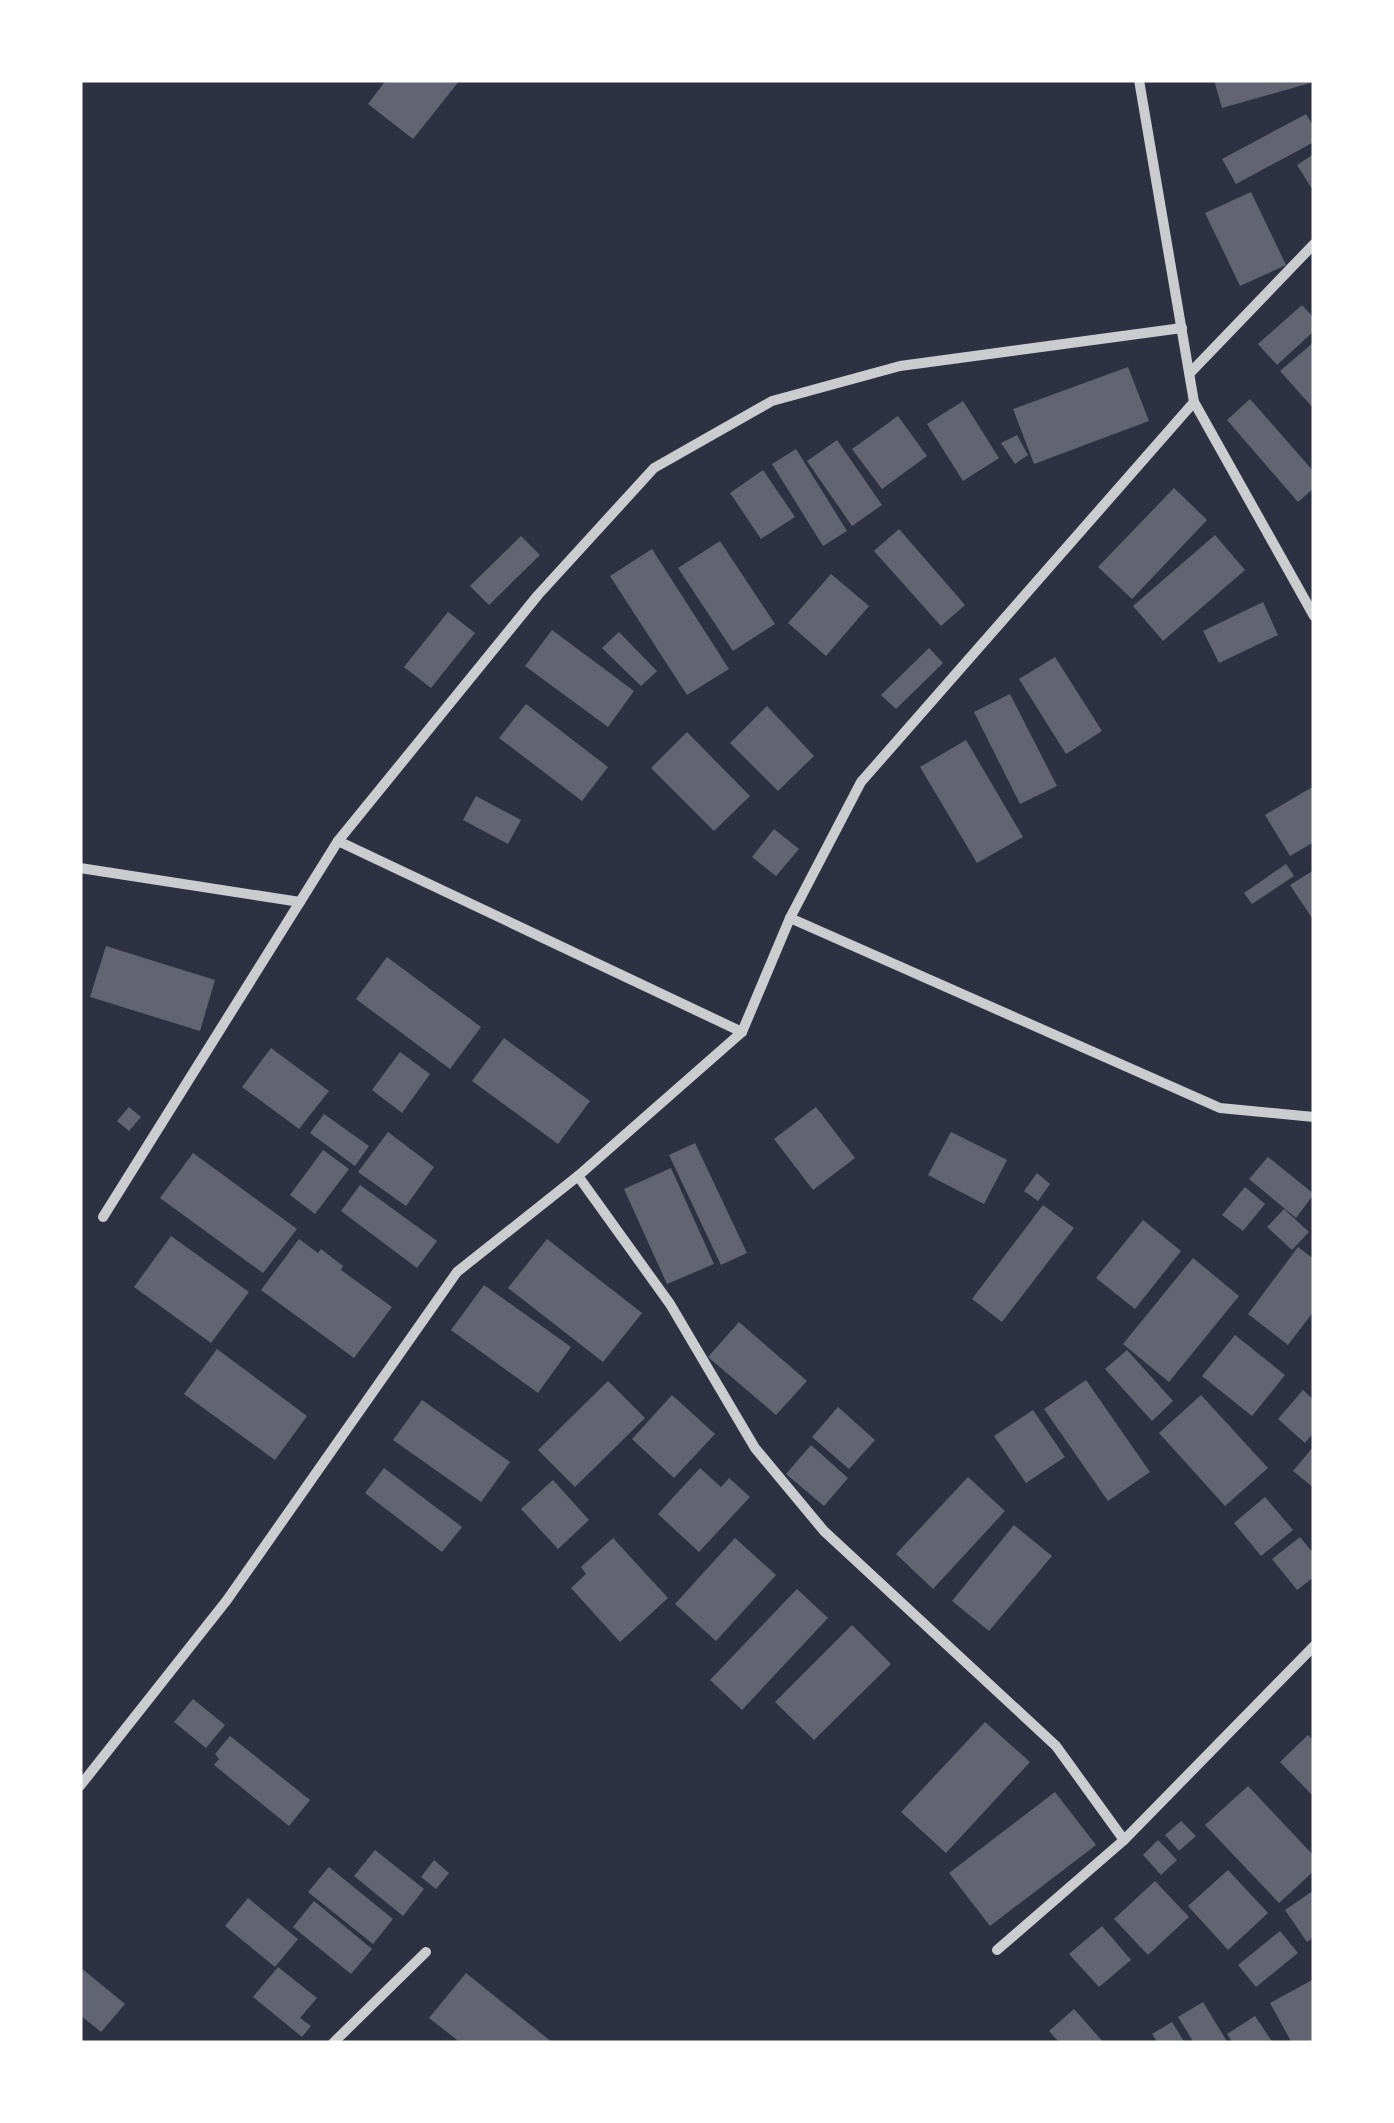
<svg xmlns="http://www.w3.org/2000/svg" width="1394" height="2123" viewBox="0 0 1394 2123" font-family="'Roboto Condensed',sans-serif">
<style>
.building{fill:#626471}
.lines{fill:none;stroke-linecap:round;stroke-linejoin:round}
.minor{stroke:#caccd0;stroke-width:10}
</style>
<rect width="100%" height="100%" fill="#2d3142"/>
<g class="building">
<path d="M386 80H460L413 139 368 104Z"/>
<path d="M1214 80H1314V82L1222 108Z"/>
<path d="M1306 114 1314 127V142L1236 184 1222 159Z"/>
<path d="M1314 154V192L1297 165Z"/>
<path d="M1251 192 1286 265 1240 286 1205 213Z"/>
<path d="M1302 305 1314 318V331L1277 365 1258 344Z"/>
<path d="M1314 342V409L1280 371Z"/>
<path d="M1128 367 1149 421 1034 464 1013 409Z"/>
<path d="M1250 399 1314 472V488L1298 502 1227 420Z"/>
<path d="M963 401 999 458 963 481 927 424Z"/>
<path d="M898 416 927 456 882 489 852 449Z"/>
<path d="M1017 435 1028 455 1015 464 1001 443Z"/>
<path d="M837 440 882 505 852 526 807 461Z"/>
<path d="M796 449 847 531 823 546 772 464Z"/>
<path d="M763 470 795 517 761 539 730 493Z"/>
<path d="M1174 488 1207 520 1132 599 1098 567Z"/>
<path d="M899 529 965 605 941 626 874 551Z"/>
<path d="M1215 535 1245 570 1163 641 1133 606Z"/>
<path d="M521 536 540 555 489 605 470 586Z"/>
<path d="M720 541 775 624 733 651 678 568Z"/>
<path d="M652 549 729 669 687 695 610 576Z"/>
<path d="M831 574 869 606 826 656 788 623Z"/>
<path d="M1263 602 1278 635 1219 663 1203 631Z"/>
<path d="M448 612 475 633 431 688 404 667Z"/>
<path d="M552 630 634 691 608 727 525 666Z"/>
<path d="M619 632 657 671 641 686 602 648Z"/>
<path d="M929 648 943 663 896 709 881 695Z"/>
<path d="M1055 657 1102 731 1066 754 1019 679Z"/>
<path d="M1010 694 1057 786 1020 804 974 712Z"/>
<path d="M526 704 608 767 582 801 499 738Z"/>
<path d="M767 706 814 756 778 791 730 743Z"/>
<path d="M687 732 750 796 714 831 651 768Z"/>
<path d="M966 740 1023 837 977 863 920 767Z"/>
<path d="M1314 786V842L1290 856 1265 815Z"/>
<path d="M476 796 521 820 508 844 463 820Z"/>
<path d="M774 829 799 849 776 876 752 857Z"/>
<path d="M1286 864 1294 876 1252 904 1244 893Z"/>
<path d="M1314 870V921L1290 885Z"/>
<path d="M106 946 215 980 200 1031 90 997Z"/>
<path d="M387 957 481 1027 450 1069 356 999Z"/>
<path d="M504 1038 590 1101 558 1144 472 1081Z"/>
<path d="M271 1048 329 1091 299 1129 242 1087Z"/>
<path d="M400 1052 430 1074 402 1113 372 1090Z"/>
<path d="M129 1107 141 1117 129 1131 117 1121Z"/>
<path d="M816 1107 855 1158 813 1190 774 1139Z"/>
<path d="M324 1114 369 1146 355 1166 310 1133Z"/>
<path d="M388 1132 434 1167 406 1206 358 1172Z"/>
<path d="M951 1132 1007 1160 984 1204 928 1175Z"/>
<path d="M695 1143 747 1253 721 1265 669 1155Z"/>
<path d="M323 1150 349 1169 315 1214 290 1195Z"/>
<path d="M193 1153 297 1229 263 1273 160 1198Z"/>
<path d="M1268 1157 1314 1194 1296 1218 1249 1179Z"/>
<path d="M671 1168 714 1264 667 1284 624 1189Z"/>
<path d="M1037 1173 1050 1184 1038 1201 1024 1191Z"/>
<path d="M360 1185 437 1241 417 1268 341 1211Z"/>
<path d="M1245 1187 1265 1204 1243 1231 1222 1215Z"/>
<path d="M1043 1205 1074 1228 1002 1322 972 1299Z"/>
<path d="M1284 1209 1309 1232 1292 1250 1267 1227Z"/>
<path d="M1143 1220 1181 1251 1135 1309 1096 1278Z"/>
<path d="M171 1236 249 1292 211 1343 134 1287Z"/>
<path d="M299 1239 318 1253 321 1249 343 1266 341 1270 392 1307 354 1358 261 1290Z"/>
<path d="M547 1239 642 1313 603 1362 508 1288Z"/>
<path d="M1298 1247 1314 1259V1311L1288 1345 1248 1314Z"/>
<path d="M1193 1258 1239 1296 1169 1382 1123 1344Z"/>
<path d="M484 1285 571 1347 538 1393 451 1330Z"/>
<path d="M739 1322 807 1381 776 1415 708 1357Z"/>
<path d="M1235 1335 1285 1375 1252 1416 1202 1376Z"/>
<path d="M217 1349 307 1416 275 1460 184 1394Z"/>
<path d="M1127 1350 1173 1401 1152 1421 1105 1369Z"/>
<path d="M1086 1380 1150 1472 1108 1501 1044 1409Z"/>
<path d="M608 1381 645 1418 575 1487 538 1450Z"/>
<path d="M1303 1390 1314 1400V1432L1305 1443 1278 1419Z"/>
<path d="M672 1395 715 1434 674 1478 632 1439Z"/>
<path d="M1201 1395 1268 1468 1225 1506 1159 1433Z"/>
<path d="M422 1400 510 1462 481 1502 393 1440Z"/>
<path d="M838 1407 875 1440 849 1469 812 1437Z"/>
<path d="M1033 1410 1065 1457 1026 1483 994 1436Z"/>
<path d="M811 1445 848 1478 824 1506 786 1474Z"/>
<path d="M1314 1446V1488L1293 1471Z"/>
<path d="M384 1468 462 1527 442 1552 365 1493Z"/>
<path d="M700 1468 721 1487 729 1478 750 1497 699 1552 658 1514Z"/>
<path d="M968 1477 1005 1511 933 1589 896 1554Z"/>
<path d="M553 1480 589 1520 558 1549 521 1509Z"/>
<path d="M1265 1497 1293 1530 1261 1556 1234 1523Z"/>
<path d="M1014 1525 1052 1556 989 1631 952 1601Z"/>
<path d="M1300 1537 1314 1554V1577L1297 1590 1272 1559Z"/>
<path d="M613 1538 668 1598 620 1642 571 1588 586 1574 581 1567Z"/>
<path d="M735 1538 776 1575 716 1641 675 1604Z"/>
<path d="M797 1589 828 1618 742 1710 710 1680Z"/>
<path d="M852 1625 891 1664 814 1740 775 1702Z"/>
<path d="M193 1699 225 1725 206 1748 174 1722Z"/>
<path d="M985 1722 1030 1762 946 1853 901 1812Z"/>
<path d="M1308 1735 1314 1741V1797L1280 1762Z"/>
<path d="M230 1736 310 1800 289 1826 214 1765 219 1759 215 1754Z"/>
<path d="M1248 1786 1314 1856V1871L1279 1903 1205 1825Z"/>
<path d="M1055 1792 1096 1845 990 1926 949 1873Z"/>
<path d="M1181 1821 1196 1836 1179 1851 1165 1835Z"/>
<path d="M1158 1840 1177 1860 1161 1875 1143 1855Z"/>
<path d="M375 1850 424 1889 403 1916 354 1876Z"/>
<path d="M434 1860 449 1873 436 1889 421 1877Z"/>
<path d="M329 1867 393 1919 373 1944 308 1892Z"/>
<path d="M1228 1870 1268 1913 1228 1950 1188 1906Z"/>
<path d="M1155 1881 1189 1917 1148 1955 1114 1919Z"/>
<path d="M1314 1890V1937L1307 1942 1285 1910Z"/>
<path d="M248 1898 298 1939 275 1967 225 1926Z"/>
<path d="M314 1901 372 1949 351 1974 293 1927Z"/>
<path d="M1102 1926 1131 1960 1099 1987 1069 1954Z"/>
<path d="M1280 1931 1298 1953 1256 1987 1238 1965Z"/>
<path d="M80 1967 125 2004 101 2032 80 2015Z"/>
<path d="M278 1967 317 1998 300 2018 311 2026 302 2037 253 1997Z"/>
<path d="M466 1973 553 2043H461L429 2018Z"/>
<path d="M1314 1979V2043H1292L1270 2003Z"/>
<path d="M1203 2002 1228 2043H1194L1178 2017Z"/>
<path d="M1074 2009 1104 2043H1060L1049 2031Z"/>
<path d="M1255 2016 1273 2043H1233L1227 2034Z"/>
<path d="M1172 2022 1185 2043H1158L1152 2034Z"/>
</g>
<g class="lines">
<g class="minor">
<path d="M1139 80 1194 402 1314 616"/>
<path d="M1190 373 1314 244"/>
<path d="M338 841 742 1032"/>
<path d="M80 868 300 902"/>
<path d="M790 918 1220 1108 1314 1117"/>
<path d="M578 1176 670 1304 755 1448 824 1531 1056 1746 1124 1840"/>
<path d="M103 1217 338 841 538 595 654 468 772 401 900 366 1182 328"/>
<path d="M80 1786 227 1600 457 1272 578 1176 742 1032 790 918 861 782 1194 402"/>
<path d="M997 1950 1124 1840 1314 1646"/>
<path d="M333 2043 426 1952"/>
</g>
</g>
<rect width="1394" height="2123" fill="none" stroke="#ffffff" stroke-width="165"/>
</svg>
